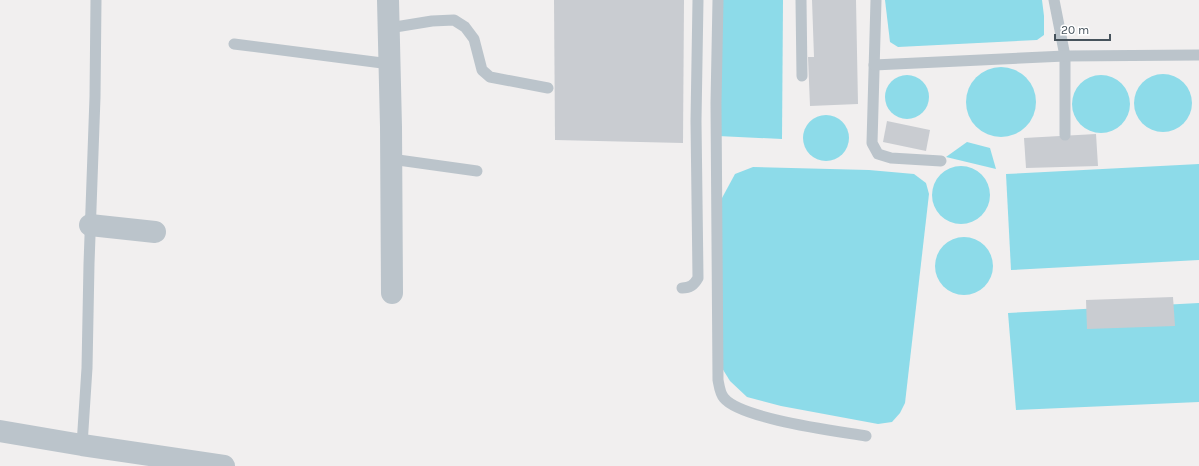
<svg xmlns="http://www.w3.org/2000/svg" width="1199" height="466" viewBox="0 0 1199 466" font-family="Karla,sans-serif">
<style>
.water{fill:#8ddbe9}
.building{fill:#c9ccd1}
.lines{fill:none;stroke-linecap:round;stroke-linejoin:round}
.lane{stroke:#bbc4cb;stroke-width:11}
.street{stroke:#bbc4cb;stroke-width:22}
</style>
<rect width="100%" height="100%" fill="#f1efef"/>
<g class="water">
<path d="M721 0H783L782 139 718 136Z"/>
<path d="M885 0H1042L1044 16V35L1037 40 898 47 890 42Z"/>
<circle cx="1001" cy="102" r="35"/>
<circle cx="1163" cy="103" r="29"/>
<circle cx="1101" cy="104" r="29"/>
<circle cx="907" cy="97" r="22"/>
<circle cx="826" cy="138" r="23"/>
<path d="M967 142 990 148 996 169 946 157Z"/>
<path d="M1199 164V260L1011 270 1006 174Z"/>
<circle cx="961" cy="195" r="29"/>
<path d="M753 167 869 170 914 174 926 183 929 194 905 403 900 413 892 422 878 424 781 406 747 397 730 381 722 368V198L735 174Z"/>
<circle cx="964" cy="266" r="29"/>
<path d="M1199 303V402L1016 410 1008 313Z"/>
</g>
<g class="building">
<path d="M554 0H684L683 143 555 140Z"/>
<path d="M812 0H856L858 104 810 106 808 57H814Z"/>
<path d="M887 121 930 130 926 151 883 142Z"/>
<path d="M1096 134 1098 166 1026 168 1024 138Z"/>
<path d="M1173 297 1175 326 1087 329 1086 300Z"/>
</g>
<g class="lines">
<g class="lane">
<path d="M718 0 716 103 718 380C719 385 720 394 724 398 741 419 837 431 866 436"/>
<path d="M801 0 802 76"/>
<path d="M876 0 872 143 878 154 891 158 941 161"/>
<path d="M1054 0 1065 56V135"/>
<path d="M389 28 432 21 454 20 465 27 474 39 482 70 490 77 548 88"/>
<path d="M234 44 390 64"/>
<path d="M874 65 1065 56 1199 55"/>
<path d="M391 159 477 171"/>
<path d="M682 288C690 288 694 285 698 278L696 121 698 0"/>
<path d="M82 445 87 368 89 264 95 97 96 0"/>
</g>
<g class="street">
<path d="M388 0 391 127 392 293"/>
<path d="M90 225 155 232"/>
<path d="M0 431 82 445 224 466"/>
</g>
</g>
<path d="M1055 34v6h55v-6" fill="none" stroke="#47535c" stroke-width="2"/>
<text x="1061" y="34" font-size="12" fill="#47535c" stroke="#ffffff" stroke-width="3" paint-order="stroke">20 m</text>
</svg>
